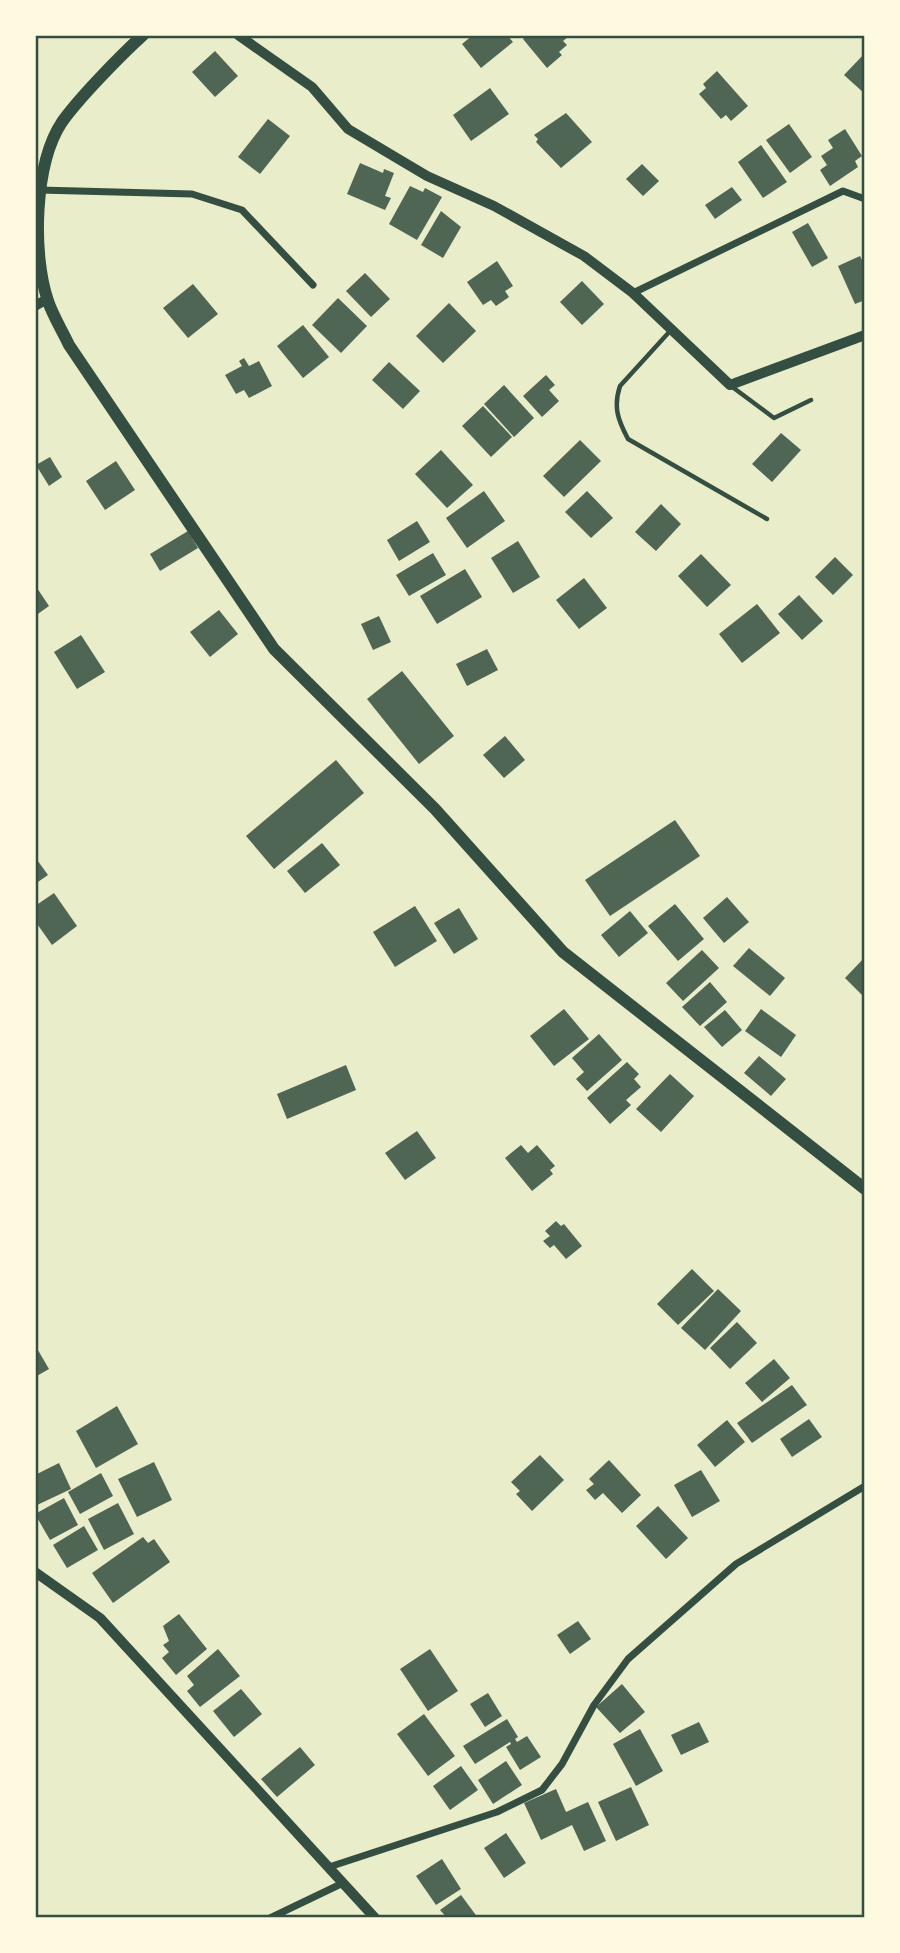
<svg xmlns="http://www.w3.org/2000/svg" width="900" height="1953" viewBox="0 0 900 1953" font-family="'IBM Plex Sans',sans-serif">
<style>
.building{fill:#4f6655}
.lines{fill:none;stroke-linecap:round;stroke-linejoin:round}
.service{stroke:#344e41;stroke-width:4.5}
.minor{stroke:#344e41;stroke-width:7}
.tertiary{stroke:#344e41;stroke-width:10}
.secondary{stroke:#344e41;stroke-width:12}
.neatline{fill:none;stroke:#344e41;stroke-width:2.5}
</style>
<rect width="100%" height="100%" fill="#e9edc9"/>
<g class="building">
<path d="M473 35H507L513 42 481 68 462 44Z"/>
<path d="M528 35H568L569 36 563 41 567 45 559 52 562 55 547 68 523 39Z"/>
<path d="M215 51 238 76 215 97 192 72Z"/>
<path d="M865 53V94L844 75Z"/>
<path d="M717 71 748 106 731 121 726 115 721 119 699 94 706 88 703 84Z"/>
<path d="M490 88 509 114 471 141 453 115Z"/>
<path d="M566 113 592 142 561 168 536 142 538 139 534 135Z"/>
<path d="M268 119 290 136 260 174 238 157Z"/>
<path d="M789 124 812 157 790 173 766 140Z"/>
<path d="M845 129 862 156 855 161 858 167 830 186 820 170 827 165 821 156 833 148 828 140Z"/>
<path d="M761 145 787 182 763 198 738 162Z"/>
<path d="M360 163 383 173 384 169 394 173 385 196 391 198 385 210 347 194Z"/>
<path d="M642 164 659 181 643 196 626 179Z"/>
<path d="M410 186 423 192 425 188 442 197 417 240 389 224Z"/>
<path d="M732 187 742 200 715 219 705 205Z"/>
<path d="M441 211 461 227 443 258 421 245Z"/>
<path d="M808 223 828 258 812 267 792 232Z"/>
<path d="M860 256 865 266V300L855 304 838 266Z"/>
<path d="M497 261 513 286 505 291 509 297 496 306 491 300 483 305 467 282Z"/>
<path d="M365 273 390 299 371 317 346 291Z"/>
<path d="M582 281 604 304 582 325 560 302Z"/>
<path d="M193 284 218 314 188 338 163 308Z"/>
<path d="M338 298 367 326 341 353 312 325Z"/>
<path d="M449 303 476 331 443 363 416 336Z"/>
<path d="M303 325 329 357 303 378 277 346Z"/>
<path d="M244 358 249 366 259 361 272 386 249 398 244 390 236 394 225 375 242 366 239 361Z"/>
<path d="M389 362 420 391 403 409 372 380Z"/>
<path d="M546 375 555 385 549 390 559 401 542 417 523 396Z"/>
<path d="M504 385 534 418 514 437 484 404Z"/>
<path d="M483 406 512 437 491 457 462 426Z"/>
<path d="M781 433 801 450 772 482 752 464Z"/>
<path d="M580 440 601 461 564 497 543 476Z"/>
<path d="M441 450 473 485 447 508 415 474Z"/>
<path d="M50 457 62 477 49 486 36 465Z"/>
<path d="M116 461 135 490 105 510 86 481Z"/>
<path d="M484 491 505 521 467 548 446 518Z"/>
<path d="M587 491 613 518 591 538 565 512Z"/>
<path d="M661 504 681 524 656 551 635 532Z"/>
<path d="M417 521 430 542 399 561 387 540Z"/>
<path d="M188 531 198 548 160 571 150 554Z"/>
<path d="M518 541 540 577 513 593 491 558Z"/>
<path d="M433 553 446 575 409 596 396 575Z"/>
<path d="M701 554 731 585 707 607 678 576Z"/>
<path d="M835 557 853 575 833 595 815 577Z"/>
<path d="M465 569 482 597 437 624 420 596Z"/>
<path d="M584 578 607 608 579 629 556 600Z"/>
<path d="M35 585 49 606 35 616Z"/>
<path d="M799 595 823 621 802 640 778 614Z"/>
<path d="M757 604 780 633 742 663 719 634Z"/>
<path d="M219 610 238 634 210 657 190 632Z"/>
<path d="M379 616 391 642 373 650 361 624Z"/>
<path d="M81 635 105 672 77 689 54 652Z"/>
<path d="M487 649 498 670 467 686 456 664Z"/>
<path d="M402 671 454 736 419 764 367 699Z"/>
<path d="M505 736 525 760 504 778 483 755Z"/>
<path d="M336 760 364 793 274 869 246 836Z"/>
<path d="M675 820 700 856 610 916 585 880Z"/>
<path d="M322 843 340 865 305 893 287 871Z"/>
<path d="M35 857 48 875 35 884Z"/>
<path d="M54 893 77 926 52 945 35 921V906Z"/>
<path d="M727 897 749 922 724 943 703 918Z"/>
<path d="M675 904 704 939 678 961 648 926Z"/>
<path d="M415 906 437 941 395 967 373 932Z"/>
<path d="M459 908 478 939 454 954 434 923Z"/>
<path d="M630 911 648 933 619 957 601 935Z"/>
<path d="M749 948 785 978 770 996 733 966Z"/>
<path d="M702 950 719 968 683 1001 666 983Z"/>
<path d="M865 957V998L845 978Z"/>
<path d="M710 982 727 1002 700 1026 682 1007Z"/>
<path d="M564 1009 589 1039 554 1066 530 1036Z"/>
<path d="M761 1009 796 1035 781 1057 745 1031Z"/>
<path d="M725 1010 742 1030 722 1047 704 1027Z"/>
<path d="M599 1034 622 1060 587 1091 576 1079 584 1072 572 1058Z"/>
<path d="M759 1056 786 1079 771 1096 744 1073Z"/>
<path d="M627 1062 639 1074 634 1079 641 1087 626 1100 631 1105 610 1124 587 1098Z"/>
<path d="M346 1065 356 1090 287 1119 277 1094Z"/>
<path d="M670 1074 694 1096 661 1132 636 1109Z"/>
<path d="M417 1131 436 1158 405 1180 385 1153Z"/>
<path d="M521 1145 528 1153 537 1145 555 1166 550 1170 553 1174 532 1191 505 1158Z"/>
<path d="M556 1221 561 1226 564 1224 582 1246 566 1259 554 1245 550 1248 543 1241 550 1236 545 1231Z"/>
<path d="M692 1269 714 1291 678 1325 657 1304Z"/>
<path d="M718 1289 741 1311 705 1350 681 1328Z"/>
<path d="M737 1322 757 1343 730 1369 710 1348Z"/>
<path d="M35 1345 49 1369 35 1377Z"/>
<path d="M774 1359 790 1378 762 1402 745 1383Z"/>
<path d="M792 1385 807 1405 752 1443 737 1423Z"/>
<path d="M117 1406 138 1444 96 1468 76 1431Z"/>
<path d="M809 1419 822 1437 792 1457 780 1439Z"/>
<path d="M727 1420 745 1442 715 1467 697 1445Z"/>
<path d="M540 1455 564 1480 532 1511 516 1494 520 1491 511 1482Z"/>
<path d="M609 1460 641 1495 622 1513 603 1493 595 1500 586 1490 594 1484 589 1479Z"/>
<path d="M154 1462 172 1500 137 1517 118 1479Z"/>
<path d="M59 1463 71 1489 35 1506V1475Z"/>
<path d="M701 1470 720 1501 692 1517 674 1485Z"/>
<path d="M101 1473 113 1496 80 1514 68 1492Z"/>
<path d="M64 1498 78 1525 50 1540 35 1514Z"/>
<path d="M118 1503 134 1534 104 1550 88 1519Z"/>
<path d="M658 1506 688 1538 666 1559 636 1526Z"/>
<path d="M84 1526 98 1550 67 1568 53 1545Z"/>
<path d="M143 1537 148 1543 154 1539 170 1562 113 1603 92 1573Z"/>
<path d="M179 1614 207 1649 176 1675 162 1658 169 1652 163 1645 169 1641 163 1626Z"/>
<path d="M578 1621 591 1639 570 1654 557 1635Z"/>
<path d="M218 1649 240 1676 200 1707 187 1691 194 1685 187 1676Z"/>
<path d="M430 1649 458 1691 428 1711 400 1669Z"/>
<path d="M622 1684 645 1712 620 1733 596 1707Z"/>
<path d="M241 1689 262 1714 234 1737 213 1711Z"/>
<path d="M488 1693 502 1716 485 1727 470 1704Z"/>
<path d="M424 1714 455 1756 428 1776 397 1734Z"/>
<path d="M507 1719 518 1737 515 1739 517 1742 527 1736 541 1757 520 1770 506 1747 511 1744 510 1742 475 1764 463 1746Z"/>
<path d="M699 1722 709 1742 681 1755 671 1735Z"/>
<path d="M640 1729 663 1771 636 1786 613 1744Z"/>
<path d="M300 1747 315 1765 277 1797 261 1779Z"/>
<path d="M506 1761 522 1785 493 1804 478 1780Z"/>
<path d="M461 1766 478 1790 450 1810 433 1786Z"/>
<path d="M631 1787 649 1825 616 1841 598 1802Z"/>
<path d="M556 1789 566 1812 588 1802 606 1841 584 1851 572 1825 541 1840 524 1803Z"/>
<path d="M506 1833 526 1863 504 1878 484 1848Z"/>
<path d="M442 1859 461 1889 436 1905 416 1876Z"/>
<path d="M461 1895 478 1918H447L440 1910Z"/>
</g>
<g class="lines">
<g class="service">
<path d="M671 330 620 386C613 407 618 420 628 439L767 519"/>
<path d="M731 386 774 418 811 400"/>
</g>
<g class="minor">
<path d="M39 190 192 194 242 210 313 285"/>
<path d="M633 293 843 191 865 199"/>
<path d="M329 1867 497 1812 542 1790 562 1764 594 1705 628 1659 736 1564 865 1486"/>
<path d="M270 1918 343 1883"/>
</g>
<g class="tertiary">
<path d="M238 35 312 87 348 129 427 176 494 206 584 256 633 293 730 385 865 335"/>
<path d="M35 306 47 299"/>
<path d="M35 1572 100 1618 375 1918"/>
</g>
<path class="secondary" d="M143 35C120 56 79 98 62 122 34 164 32 254 48 301 53 316 62 330 69 345L274 649 435 809 563 952 865 1189"/>
</g>
<rect width="900" height="1953" fill="none" stroke="#fefae0" stroke-width="74"/>
<rect x="37" y="37" width="826" height="1879" class="neatline"/>
</svg>
